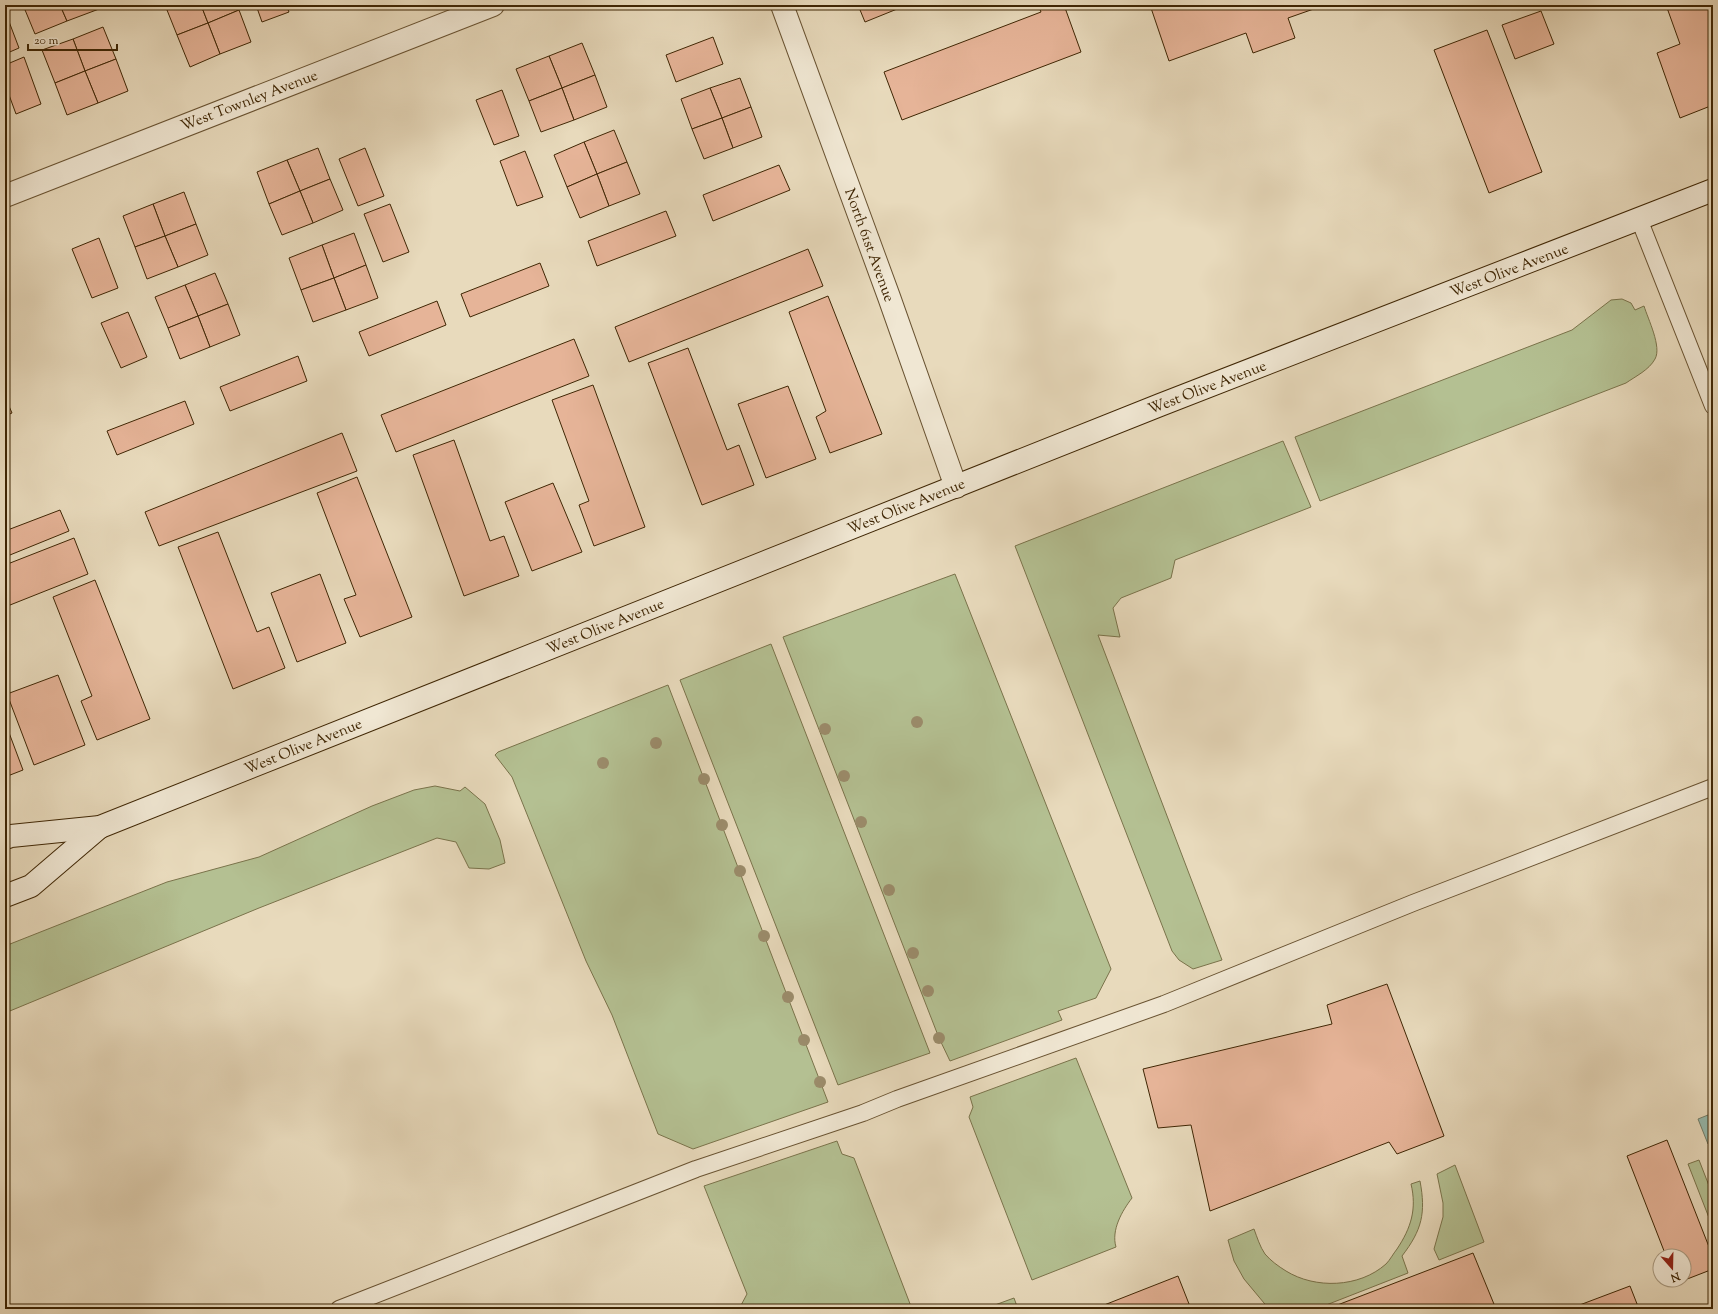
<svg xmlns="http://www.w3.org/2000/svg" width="1718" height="1314" viewBox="0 0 1718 1314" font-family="'Sorts Mill Goudy',serif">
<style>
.green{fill:#b4c092;stroke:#7a734b}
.water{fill:#97bbaf;stroke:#747f6b}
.building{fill:#e6b498;stroke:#3f2604}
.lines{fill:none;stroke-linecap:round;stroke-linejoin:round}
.service-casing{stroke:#695332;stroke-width:18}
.minor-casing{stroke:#695332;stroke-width:24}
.secondary-casing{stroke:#3f2604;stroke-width:24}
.service{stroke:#f0e7d3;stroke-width:16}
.minor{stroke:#f0e7d3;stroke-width:22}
.secondary{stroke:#f0e7d3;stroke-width:22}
.tree{fill:#9b8c6b}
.labels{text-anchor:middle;stroke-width:3;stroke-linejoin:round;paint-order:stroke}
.street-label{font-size:15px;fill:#3f2604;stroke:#f0e7d3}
</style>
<rect width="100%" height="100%" fill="#e8dabc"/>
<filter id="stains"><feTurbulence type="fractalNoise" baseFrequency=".005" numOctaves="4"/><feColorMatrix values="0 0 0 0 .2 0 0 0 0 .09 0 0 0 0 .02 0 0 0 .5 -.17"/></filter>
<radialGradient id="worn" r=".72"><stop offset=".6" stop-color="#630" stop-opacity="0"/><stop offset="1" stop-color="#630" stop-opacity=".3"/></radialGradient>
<g class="green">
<path d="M1622 299 1631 303 1635 310 1644 306C1648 319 1662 347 1655 359 1649 370 1636 376 1626 383L1320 501 1295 437 1572 330 1611 300Z"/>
<path d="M1283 441 1311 507 1175 560 1171 578 1121 598 1113 608 1120 637 1098 635 1222 960 1193 969 1179 960 1172 951 1015 546Z"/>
<path d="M955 574 1111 969 1096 998 1058 1011 1062 1020 950 1061 939 1038 783 637Z"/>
<path d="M771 644 930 1053 838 1085 680 680Z"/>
<path d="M668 685 828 1102 693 1149 658 1134 612 1015 586 961 512 777 495 755 498 752Z"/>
<path d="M435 786 460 791 465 787 485 804 500 840 505 863 489 869 469 868 456 842 437 838 259 908 5 1013V946L167 882 259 857 372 806 414 790Z"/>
<path d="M1076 1058 1132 1198C1122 1211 1111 1230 1116 1247L1032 1280 969 1117 973 1107 970 1097Z"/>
<path d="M837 1141 842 1154 854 1158 912 1309H739L747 1294 704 1186Z"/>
<path d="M1699 1160 1713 1196V1228L1688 1164Z"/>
<path d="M1455 1165 1484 1242 1439 1260 1434 1249 1443 1217V1203L1437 1174Z"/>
<path d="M1420 1181C1426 1213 1422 1230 1402 1256L1408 1273 1316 1309H1269L1244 1279 1234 1261 1228 1240 1254 1229C1257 1237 1260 1247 1265 1254 1271 1261 1278 1266 1286 1271 1315 1289 1359 1288 1386 1264 1390 1260 1393 1254 1397 1249 1411 1228 1417 1209 1411 1184Z"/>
<path d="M1014 1298 1018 1309H984Z"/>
</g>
<path class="water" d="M1713 1113V1142L1708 1144 1698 1119Z"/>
<g class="building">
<path d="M23 5H60L67 21 35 34Z"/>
<path d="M60 5H97L99 9 67 21Z"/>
<path d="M165 5H201L208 23 177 35Z"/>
<path d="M201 5H237L239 10 208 23Z"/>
<path d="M256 5H286L289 12 262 22Z"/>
<path d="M858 5H907L865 22Z"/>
<path d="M1038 5H1064L1081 52 902 120 884 72 1041 12Z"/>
<path d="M1150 5H1325L1288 18 1295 38 1253 53 1246 33 1169 61Z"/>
<path d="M1666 5H1713V105L1680 118 1657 53 1680 44Z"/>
<path d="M239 10 251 42 220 54 208 23Z"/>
<path d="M5 11 19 48 5 54Z"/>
<path d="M1541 11 1554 44 1515 59 1502 25Z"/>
<path d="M208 23 220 54 190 67 177 35Z"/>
<path d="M103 27 116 59 85 71 73 39Z"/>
<path d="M1487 30 1542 172 1489 193 1434 50Z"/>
<path d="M713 37 723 64 676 82 666 55Z"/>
<path d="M73 39 85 71 55 83 42 50Z"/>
<path d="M582 43 595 75 562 88 549 56Z"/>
<path d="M549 56 562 88 529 101 516 69Z"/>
<path d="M24 57 41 104 16 114 5 84V65Z"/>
<path d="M116 59 128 91 98 103 85 71Z"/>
<path d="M85 71 98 103 67 115 55 83Z"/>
<path d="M595 75 607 107 574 120 562 88Z"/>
<path d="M740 78 751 107 722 118 710 88Z"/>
<path d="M562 88 574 120 541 132 529 101Z"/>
<path d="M710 88 722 118 692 129 681 99Z"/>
<path d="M502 90 519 136 494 145 476 100Z"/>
<path d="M751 107 762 137 733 148 722 118Z"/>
<path d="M722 118 733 148 704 159 692 129Z"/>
<path d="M614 130 627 162 597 174 584 142Z"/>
<path d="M584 142 597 174 567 187 554 155Z"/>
<path d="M318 148 330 179 300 191 287 160Z"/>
<path d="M365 148 384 196 358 206 339 159Z"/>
<path d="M525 151 543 197 517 206 500 161Z"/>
<path d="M287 160 300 191 269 204 257 172Z"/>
<path d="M627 162 640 194 609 206 597 174Z"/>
<path d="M779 165 790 190 713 221 703 195Z"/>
<path d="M597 174 609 206 580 218 567 187Z"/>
<path d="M330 179 343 210 313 223 300 191Z"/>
<path d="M300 191 313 223 282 235 269 204Z"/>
<path d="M184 192 196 224 165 236 153 204Z"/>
<path d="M153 204 165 236 135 247 123 216Z"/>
<path d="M390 204 409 252 383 262 364 214Z"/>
<path d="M666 211 676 236 597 266 588 241Z"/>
<path d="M196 224 208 255 178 267 165 236Z"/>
<path d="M354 233 366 265 334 278 322 245Z"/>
<path d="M165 236 178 267 147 279 135 247Z"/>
<path d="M99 238 118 288 92 298 72 249Z"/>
<path d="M322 245 334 278 301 290 289 258Z"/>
<path d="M808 249 823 286 629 362 615 327Z"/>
<path d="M540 263 549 286 470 317 461 294Z"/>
<path d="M366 265 378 298 346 310 334 278Z"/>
<path d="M215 273 228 304 198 316 185 285Z"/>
<path d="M334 278 346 310 313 322 301 290Z"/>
<path d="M185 285 198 316 168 328 155 297Z"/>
<path d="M828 296 882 434 830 453 816 417 826 411 789 312Z"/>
<path d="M437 301 446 325 369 356 359 332Z"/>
<path d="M228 304 240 335 210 347 198 316Z"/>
<path d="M128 312 147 357 121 368 101 323Z"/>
<path d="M198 316 210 347 180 359 168 328Z"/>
<path d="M574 339 589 376 396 452 381 415Z"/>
<path d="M688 348 727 450 739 445 754 485 702 505 648 363Z"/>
<path d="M298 356 307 381 230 411 220 387Z"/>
<path d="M593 385 645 527 594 546 579 505 589 501 552 400Z"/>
<path d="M788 386 816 459 766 478 738 404Z"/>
<path d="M5 397 12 413 5 416Z"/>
<path d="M185 401 194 424 117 455 107 431Z"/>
<path d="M342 433 357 471 159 546 145 512Z"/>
<path d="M454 440 490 541 504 536 519 576 464 596 413 455Z"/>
<path d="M357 477 412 617 360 637 344 599 356 595 317 493Z"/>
<path d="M553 483 582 552 532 571 505 502Z"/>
<path d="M60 510 69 531 5 557V531Z"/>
<path d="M218 532 257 632 269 627 285 668 233 689 178 547Z"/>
<path d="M74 538 88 574 5 607V565Z"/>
<path d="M320 574 346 643 297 662 271 593Z"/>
<path d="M95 580 150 719 97 740 81 701 92 696 53 597Z"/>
<path d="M58 675 85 745 34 765 7 694Z"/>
<path d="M8 730 23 770 5 777V731Z"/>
<path d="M1387 984 1444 1136 1397 1154 1389 1142 1210 1211 1191 1125 1158 1128 1143 1069 1332 1024 1327 1005Z"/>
<path d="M1667 1140 1713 1257V1269L1677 1283 1675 1280H1684V1256H1666L1627 1156Z"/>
<path d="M1473 1253 1496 1309H1327Z"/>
<path d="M1178 1276 1191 1309H1094Z"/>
<path d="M1630 1286 1639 1309H1569Z"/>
</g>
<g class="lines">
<g class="service-casing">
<g id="service">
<path d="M1639 219 1713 406"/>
<path d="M339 1309 696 1169 863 1113 897 1099 1164 1004 1413 903 1713 787"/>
</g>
</g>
<g class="minor-casing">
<g id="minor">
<path d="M782 5 889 297 956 487"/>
<path d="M5 196 493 5"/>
</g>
</g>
<g class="secondary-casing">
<g id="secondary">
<path d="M5 838 11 836 100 827 1160 405 1713 190"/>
<path d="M5 896 31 886 100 827"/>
</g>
</g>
<use href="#service" class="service"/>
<use href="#minor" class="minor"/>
<use href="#secondary" class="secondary"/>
</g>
<g class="tree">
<circle cx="917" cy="722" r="6"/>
<circle cx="825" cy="729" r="6"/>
<circle cx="656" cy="743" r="6"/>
<circle cx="603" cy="763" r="6"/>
<circle cx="844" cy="776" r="6"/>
<circle cx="704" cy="779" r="6"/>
<circle cx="861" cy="822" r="6"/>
<circle cx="722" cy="825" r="6"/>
<circle cx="740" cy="871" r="6"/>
<circle cx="889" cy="890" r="6"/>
<circle cx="764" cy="936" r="6"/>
<circle cx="913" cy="953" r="6"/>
<circle cx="928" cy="991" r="6"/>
<circle cx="788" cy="997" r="6"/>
<circle cx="939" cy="1038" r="6"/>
<circle cx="804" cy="1040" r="6"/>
<circle cx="820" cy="1082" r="6"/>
</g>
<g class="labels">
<g class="street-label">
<text transform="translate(249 100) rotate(-21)" y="5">West Townley Avenue</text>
<text transform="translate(870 245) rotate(70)" y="5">North 61st Avenue</text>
<text transform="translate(1509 270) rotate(-21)" y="5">West Olive Avenue</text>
<text transform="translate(1207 387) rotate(-21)" y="5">West Olive Avenue</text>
<text transform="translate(906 506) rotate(-22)" y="5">West Olive Avenue</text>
<text transform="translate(605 626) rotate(-22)" y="5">West Olive Avenue</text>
<text transform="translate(303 746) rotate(-22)" y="5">West Olive Avenue</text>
</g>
</g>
<rect width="1718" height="1314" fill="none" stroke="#e8dabc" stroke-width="20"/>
<rect x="6" y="6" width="1706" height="1302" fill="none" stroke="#3f2604" stroke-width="2"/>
<rect x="10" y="10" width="1698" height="1294" fill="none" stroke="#3f2604"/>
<g transform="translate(1672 1268) rotate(160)"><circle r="19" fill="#f0e7d3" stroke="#a99a80"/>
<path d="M0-3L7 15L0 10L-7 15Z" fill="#8f2418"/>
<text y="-6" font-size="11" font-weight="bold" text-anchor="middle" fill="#3f2604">N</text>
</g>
<path d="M28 44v6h89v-6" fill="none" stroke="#3f2604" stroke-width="2"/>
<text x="34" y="44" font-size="12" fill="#3f2604" stroke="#f0e7d3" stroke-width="3" paint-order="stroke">20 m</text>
<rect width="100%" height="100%" filter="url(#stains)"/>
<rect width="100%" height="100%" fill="url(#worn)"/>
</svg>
